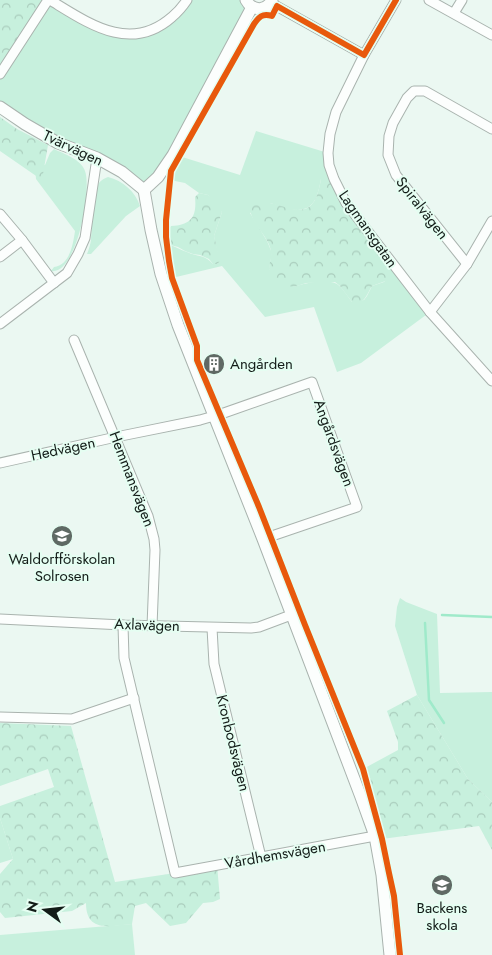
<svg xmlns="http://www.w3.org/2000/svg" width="492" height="955" viewBox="0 0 492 955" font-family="Jost,sans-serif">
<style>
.grass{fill:#c7f0dd}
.forest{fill:url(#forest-crowns)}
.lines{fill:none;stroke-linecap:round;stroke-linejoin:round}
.stream{stroke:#9feaca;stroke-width:2.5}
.minor-casing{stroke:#a9b3ae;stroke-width:11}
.tertiary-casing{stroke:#a9b3ae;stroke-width:13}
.minor{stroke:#fcfefd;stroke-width:9}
.tertiary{stroke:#fcfefd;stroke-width:11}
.cycleway-casing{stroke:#e5fef2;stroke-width:9}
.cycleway{stroke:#e8590c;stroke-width:6}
.labels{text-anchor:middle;stroke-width:4;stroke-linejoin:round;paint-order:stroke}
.street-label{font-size:15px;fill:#131c18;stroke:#e5fef2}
.poi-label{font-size:15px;fill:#131c18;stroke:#e5fef2}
</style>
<defs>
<pattern id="forest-crowns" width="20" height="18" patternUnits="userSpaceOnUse" patternTransform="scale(1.25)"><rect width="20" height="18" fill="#c7f0dd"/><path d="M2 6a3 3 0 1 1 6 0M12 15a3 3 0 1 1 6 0" fill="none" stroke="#aacdbd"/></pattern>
</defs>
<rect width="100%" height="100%" fill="#ebf8f2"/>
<g class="grass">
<path d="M48 0 111 32 152 30 187 0H246L248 4 173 155 144 190 97 158 48 145 25 124 0 107V74Z"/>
<path d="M256 131 328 153 334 179H321C320 185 318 193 316 198 306 218 286 208 270 203L250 213 267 241 272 253 269 269 294 287C304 283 327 278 337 284 343 288 348 297 352 302L364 300 367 296 372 286 384 282 397 270 430 312 361 363 337 372 314 307 265 317 222 266 172 278 167 244C176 247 179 249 187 252 197 257 204 254 213 264H217L219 261 214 236 222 212 208 195 199 193 185 183 170 180 171 171 179 156 240 175Z"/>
<path d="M54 149C64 154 81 159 85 171 92 189 77 275 51 271L54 267C70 265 73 244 75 231L36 179 35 166 45 165 50 153Z"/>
<path d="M108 177C123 181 135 191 140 206L126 216 91 254H87C89 249 91 243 91 238 93 224 92 195 99 183 101 180 105 178 108 177Z"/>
<path d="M400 598 406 602 437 614 440 693 492 692V802L468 779 417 695 395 626 397 607Z"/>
<path d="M0 818 13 859 0 863Z"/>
<path d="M132 924 135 955H0V935Z"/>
</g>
<g class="forest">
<path d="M0 0H48L0 85Z"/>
<path d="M0 117 17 129 48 145 42 180 0 151Z"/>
<path d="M321 179H334L397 270 391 279 372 286C366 295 365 305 352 302L340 286 335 282 306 283 294 287 284 285 276 282 269 269C269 264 272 257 271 252 270 237 250 223 250 208L254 203C259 203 265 203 270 203 287 206 306 219 316 198 318 193 320 185 321 179Z"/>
<path d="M199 193 208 195 218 203 222 212 214 236 220 261 217 264H213L209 259 200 255 193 254 185 251 178 247 167 244C166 238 166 232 171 226 191 225 197 217 195 197Z"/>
<path d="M417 695 468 779 492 802V850L479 826 382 839 363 769 398 750V742L387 711Z"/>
<path d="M0 723 71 726 115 882 175 873 217 865 220 899 213 902 203 903 186 923 170 926 146 903 135 906 132 924C110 926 86 933 86 903L72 911 5 918 0 912V874L13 859 0 818V806L54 787 48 769 0 786Z"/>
</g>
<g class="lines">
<g class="stream">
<path d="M442 615 492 617"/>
<path d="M425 623 429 700 444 723"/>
</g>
<g class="minor-casing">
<g id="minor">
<path d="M50 0C88 23 130 54 172 17 178 12 183 6 187 0"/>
<path d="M396 0 364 55 336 112 330 134 328 153 329 165 334 179 346 203 430 312 492 381"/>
<path d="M429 0 492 35"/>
<path d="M271 3 364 55"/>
<path d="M454 13 462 0"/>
<path d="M0 74 48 0"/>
<path d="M0 214 22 240 54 283"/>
<path d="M0 257 22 240"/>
<path d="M467 264 396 175 388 155 389 136 393 123 407 98 414 91H425L492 129"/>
<path d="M430 312 467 264 492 221"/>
<path d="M0 324 67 273 78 254 85 238 97 158"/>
<path d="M74 340 148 516 154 539 155 550 152 626"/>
<path d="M0 463 116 437 200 420 221 414 312 382 357 507 263 539"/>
<path d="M0 619 123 625 251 628 259 627 291 615"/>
<path d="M123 625 124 658 175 873 375 836"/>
<path d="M212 628 214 664 261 857"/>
<path d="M0 717 72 719 134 698"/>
</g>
</g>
<g class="tertiary-casing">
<g id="tertiary">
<path d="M246 0C252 11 266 12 272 0"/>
<path d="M0 107 25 124 58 143 97 158 122 172 144 190"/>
<path d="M144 190 151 230 161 274 178 325 263 539 361 797 375 836 382 875 390 955"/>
<path d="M144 190 158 177 173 155 252 7"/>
</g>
</g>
<use href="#minor" class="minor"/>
<use href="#tertiary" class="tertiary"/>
<g class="cycleway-casing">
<path id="cycleway" d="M396 0 364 55 277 6 272 16C262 13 259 17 254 24L171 171 166 220V237L169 261 172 278 197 346V360L259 507 305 625 363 769 382 839 389 873 394 896 400 955"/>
</g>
<use href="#cycleway" class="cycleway"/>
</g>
<defs>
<g id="building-disc" transform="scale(1.125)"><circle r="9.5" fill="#5f6964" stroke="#e5fef2"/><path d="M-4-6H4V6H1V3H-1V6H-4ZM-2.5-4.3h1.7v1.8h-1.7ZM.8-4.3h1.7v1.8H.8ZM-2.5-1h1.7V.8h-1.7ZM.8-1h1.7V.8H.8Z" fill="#fff"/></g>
<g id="school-disc" transform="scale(1.125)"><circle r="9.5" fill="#5f6964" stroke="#e5fef2"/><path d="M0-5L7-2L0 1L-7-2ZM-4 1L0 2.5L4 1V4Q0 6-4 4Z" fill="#fff"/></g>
</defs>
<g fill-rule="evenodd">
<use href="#building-disc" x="214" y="364"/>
<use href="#school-disc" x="62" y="536"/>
<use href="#school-disc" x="442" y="885"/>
</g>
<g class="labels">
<g class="street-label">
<text transform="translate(73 148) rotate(25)" y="5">Tvärvägen</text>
<text transform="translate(422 208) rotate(52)" y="5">Spiralvägen</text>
<text transform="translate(368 229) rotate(55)" y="5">Lagmansgatan</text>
<text transform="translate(334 443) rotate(70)" y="5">Angårdsvägen</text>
<text transform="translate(63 449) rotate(-12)" y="5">Hedvägen</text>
<text transform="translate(132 479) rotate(69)" y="5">Hemmansvägen</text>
<text transform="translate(147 625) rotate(2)" y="5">Axlavägen</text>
<text transform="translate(233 743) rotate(76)" y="5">Kronbodsvägen</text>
<text transform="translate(275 855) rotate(-10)" y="5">Vårdhemsvägen</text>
</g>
<g class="poi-label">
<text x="230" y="369" text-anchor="start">Angården</text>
<text x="62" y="564">Waldorfförskolan<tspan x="62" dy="17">Solrosen</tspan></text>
<text x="442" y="913">Backens<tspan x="442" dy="17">skola</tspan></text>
</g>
</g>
<g transform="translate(45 910) rotate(285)" stroke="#e5fef2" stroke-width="4" paint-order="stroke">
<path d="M0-4L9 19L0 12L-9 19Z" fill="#131c18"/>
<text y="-8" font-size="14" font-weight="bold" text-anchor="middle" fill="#131c18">N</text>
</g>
</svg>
